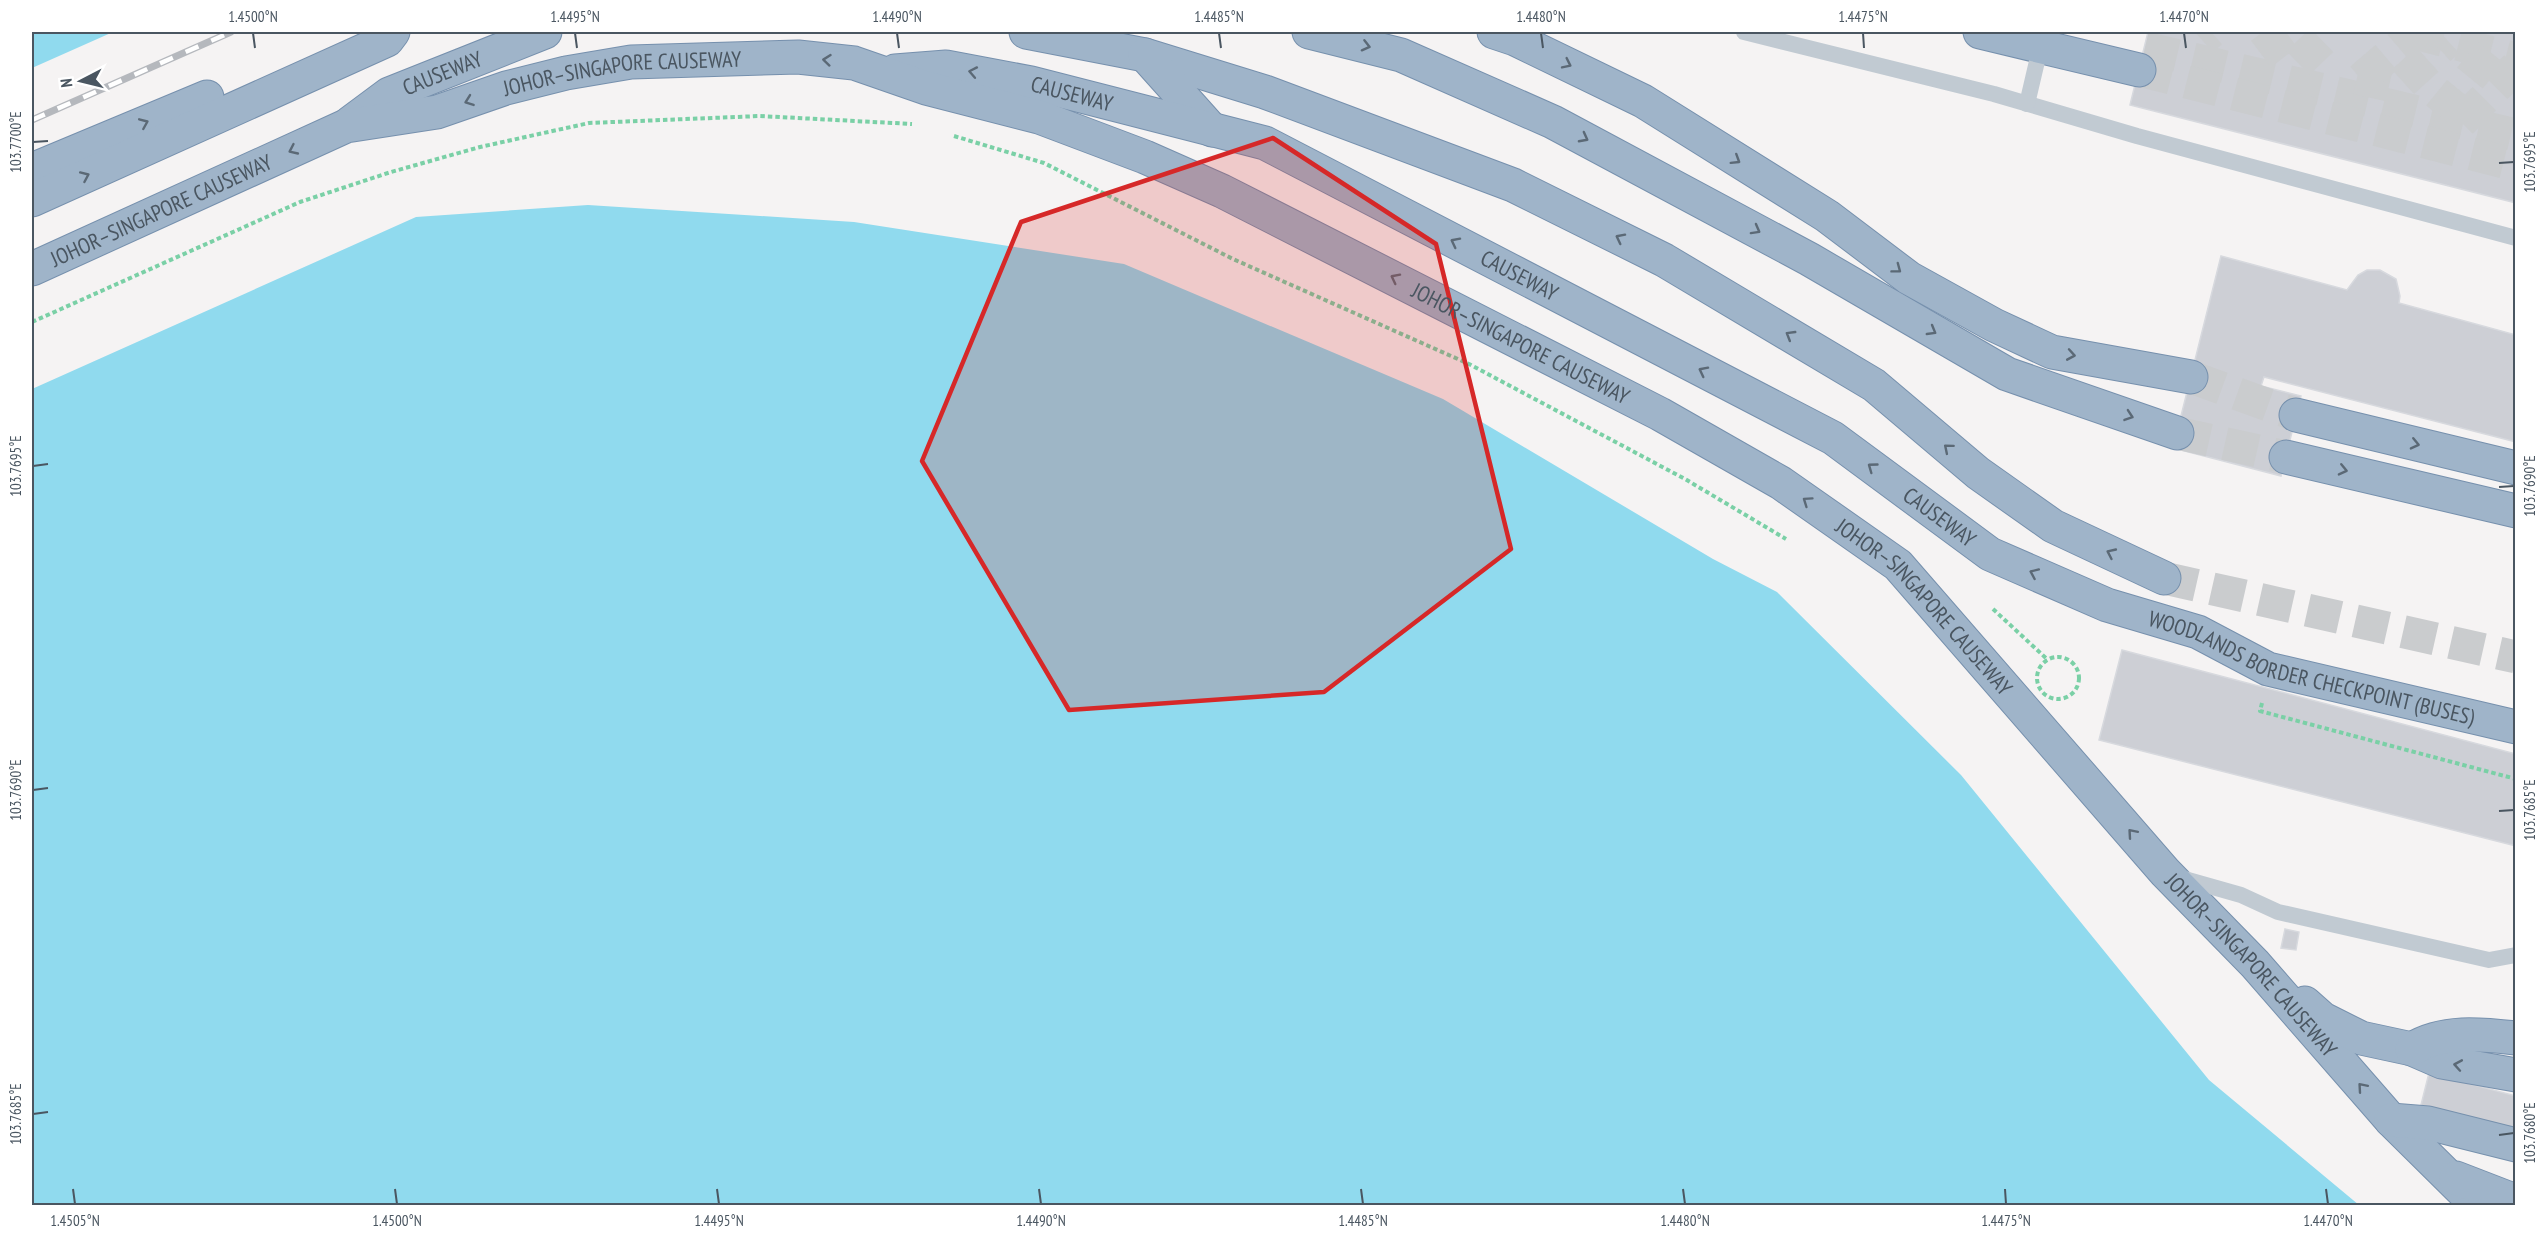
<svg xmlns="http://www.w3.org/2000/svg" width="2547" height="1237" viewBox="0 0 2547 1237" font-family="'PT Sans Narrow',sans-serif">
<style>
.water{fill:#90daee}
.building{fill:#cdcfd5;stroke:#d7d9de;stroke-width:1.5}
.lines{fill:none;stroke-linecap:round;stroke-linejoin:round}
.trunk-tunnel{stroke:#caccce;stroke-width:33;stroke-dasharray:33 16;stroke-linecap:butt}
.trunk-casing{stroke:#7690ad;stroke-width:35}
.path{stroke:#7ad0a6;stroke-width:4;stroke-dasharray:4.5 3;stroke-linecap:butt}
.service{stroke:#c1cad2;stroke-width:16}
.trunk{stroke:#9fb4c9;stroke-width:33}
.rail-casing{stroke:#b5b8bd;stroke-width:7}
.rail{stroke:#fff;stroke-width:4.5;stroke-dasharray:14;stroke-linecap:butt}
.oneway{stroke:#5b6976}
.marked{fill:#d62828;fill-opacity:0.2;stroke:#d62828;stroke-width:4.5;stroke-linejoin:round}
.ticks{fill:none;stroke:#4a5661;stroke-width:2}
.labels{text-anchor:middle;stroke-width:6;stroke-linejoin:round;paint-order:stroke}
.street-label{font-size:22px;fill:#4a5661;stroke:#fff}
.neatline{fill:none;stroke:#4a5661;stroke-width:2}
.ticks-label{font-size:15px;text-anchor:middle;fill:#4a5661}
</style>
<rect width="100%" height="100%" fill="#f5f3f3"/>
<g class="water">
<path d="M32 32H113L32 68Z"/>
<path d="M588 205 854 222 1124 264 1443 399 1713 559 1777 592 1961 775 2209 1080 2359 1205H32V389L416 217Z"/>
</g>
<g class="building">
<path d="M2148 32H2504L2516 34V203L2130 105Z"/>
<path d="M2221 256 2347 290 2358 275 2367 270H2380L2396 279 2400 296 2399 303 2516 335V442L2264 377 2261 386 2301 396 2281 476 2173 448Z"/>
<path d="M2122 650 2516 754V846L2099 740Z"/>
<path d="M2285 929 2299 932 2296 950 2281 948Z"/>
<path d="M2429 1073 2516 1096V1139L2419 1113Z"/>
</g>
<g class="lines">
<g class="trunk-tunnel">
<path d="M2411 32 2516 59"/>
<path d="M2202 40 2211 32"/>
<path d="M2145 48 2516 135"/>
<path d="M2261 54 2290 32"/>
<path d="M2298 63 2330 32"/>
<path d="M2139 70 2516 165"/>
<path d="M2357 78 2397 87 2448 41"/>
<path d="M2361 79 2415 33"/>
<path d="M2439 116 2491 52"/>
<path d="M2461 122 2516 67"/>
<path d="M2191 377 2296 415"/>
<path d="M2177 433 2286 457"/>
<path d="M2164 578 2516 657"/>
</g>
<g class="trunk-casing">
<g id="trunk">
<path d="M1026 32 1145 55 1265 92 1513 185 1664 260 1874 385 1978 473 2053 526 2164 578"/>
<path d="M1309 32 1401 55 1553 122 1809 259 2007 374 2177 433"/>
<path d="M1494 32 1515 39 1643 101 1827 216 1909 278 1994 325 2052 352 2191 377"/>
<path d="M1980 32 2139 70"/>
<path d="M1145 55 1212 130"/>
<path id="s1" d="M895 71 946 67 1031 83 1265 143 1833 438 1990 554 2107 605 2198 632 2268 669 2516 727"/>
<path id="s2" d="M350 123 389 94 545 32"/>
<path d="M32 170 207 97"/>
<path d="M32 200 387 40 393 32"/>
<path id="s3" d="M32 269 346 126 437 112 506 88 566 73 631 62 798 57 854 63 926 88 1039 117 1145 157 1222 191 1660 414 1781 483 1898 565 2165 872 2255 964 2391 1120 2478 1206"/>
<path d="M2296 415 2516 468"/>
<path d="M2286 457 2516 511"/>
<path d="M2305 1003 2323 1019 2361 1038 2412 1049 2442 1062 2516 1075"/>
<path d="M2412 1049C2443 1030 2480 1034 2516 1038"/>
<path d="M2391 1120 2428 1123 2516 1145"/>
<path d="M2456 1178 2513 1200"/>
</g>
</g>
<g class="path">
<path d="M954 136 1044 163 1233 259 1469 364 1685 479 1786 539"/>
<path d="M32 322 300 202 391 172 480 147 589 123 760 116 912 124"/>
<path d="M1993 609 2048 660"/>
<circle cx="2058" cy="678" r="21"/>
<path d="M2262 703 2260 711 2516 779"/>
</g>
<g class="service">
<path d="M1744 32 1994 94 2137 136 2516 238"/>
<path d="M2027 104 2042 40"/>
<path d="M2181 878 2241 895 2278 912 2489 960 2516 955"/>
</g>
<use href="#trunk" class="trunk"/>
<g class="rail-casing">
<path id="rail" d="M32 120 231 32"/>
</g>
<use href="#rail" class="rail"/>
</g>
<defs><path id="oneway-chevron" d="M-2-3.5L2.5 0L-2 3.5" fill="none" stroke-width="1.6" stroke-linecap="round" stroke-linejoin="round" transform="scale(1.5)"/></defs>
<g class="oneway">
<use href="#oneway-chevron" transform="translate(1366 46) rotate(14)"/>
<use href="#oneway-chevron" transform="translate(827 60) rotate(-174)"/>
<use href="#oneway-chevron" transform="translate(1567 64) rotate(26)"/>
<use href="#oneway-chevron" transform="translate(973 72) rotate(-169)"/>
<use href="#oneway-chevron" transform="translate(469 101) rotate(160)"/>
<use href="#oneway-chevron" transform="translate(144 123) rotate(-23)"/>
<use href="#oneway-chevron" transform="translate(1584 138) rotate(28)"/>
<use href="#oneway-chevron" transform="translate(293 150) rotate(155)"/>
<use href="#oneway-chevron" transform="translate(1736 160) rotate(32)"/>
<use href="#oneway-chevron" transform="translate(85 176) rotate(-24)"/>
<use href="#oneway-chevron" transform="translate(1756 230) rotate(29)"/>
<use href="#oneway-chevron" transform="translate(1620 238) rotate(-153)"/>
<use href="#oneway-chevron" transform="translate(1455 242) rotate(-153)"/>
<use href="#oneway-chevron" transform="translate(1897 269) rotate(37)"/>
<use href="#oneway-chevron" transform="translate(1395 278) rotate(-153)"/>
<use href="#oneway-chevron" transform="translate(1932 331) rotate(30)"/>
<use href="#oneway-chevron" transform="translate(1790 335) rotate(-149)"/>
<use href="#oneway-chevron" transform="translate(2071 355) rotate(10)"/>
<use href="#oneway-chevron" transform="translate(1703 371) rotate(-153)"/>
<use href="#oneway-chevron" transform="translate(2129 416) rotate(19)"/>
<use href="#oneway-chevron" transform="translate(2415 444) rotate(13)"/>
<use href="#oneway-chevron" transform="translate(1948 448) rotate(-140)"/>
<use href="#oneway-chevron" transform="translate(1872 467) rotate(-144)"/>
<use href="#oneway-chevron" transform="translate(2343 470) rotate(13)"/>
<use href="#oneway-chevron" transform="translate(1807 501) rotate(-145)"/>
<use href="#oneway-chevron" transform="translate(2111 553) rotate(-155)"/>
<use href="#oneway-chevron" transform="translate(2034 573) rotate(-156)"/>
<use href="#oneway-chevron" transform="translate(2132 833) rotate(-131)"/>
<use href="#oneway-chevron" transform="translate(2458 1065) rotate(-170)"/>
<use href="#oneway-chevron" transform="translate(2362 1087) rotate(-131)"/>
</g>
<path class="marked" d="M1273 138 1436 244 1511 549 1324 692 1069 710 922 461 1021 222Z"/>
<path class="ticks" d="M253 33 255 48M575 33 577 48M897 33 899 48M1219 33 1221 48M1541 33 1543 48M1863 33 1864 48M2184 33 2186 48M33 142 48 141M2499 163 2514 162M33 466 48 464M2499 487 2514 486M33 790 48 788M2499 811 2514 810M33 1114 48 1112M2499 1135 2514 1133M73 1189 75 1204M395 1189 397 1204M717 1189 719 1204M1039 1189 1041 1204M1361 1189 1363 1204M1683 1189 1685 1204M2005 1189 2006 1204M2326 1189 2328 1204"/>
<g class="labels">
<g class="street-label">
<text dy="8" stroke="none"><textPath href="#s2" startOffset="106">CAUSEWAY</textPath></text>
<text dy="8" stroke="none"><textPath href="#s3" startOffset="628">JOHOR–SINGAPORE CAUSEWAY</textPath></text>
<text dy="8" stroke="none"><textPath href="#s1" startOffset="180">CAUSEWAY</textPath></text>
<text dy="8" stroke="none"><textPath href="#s3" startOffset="142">JOHOR–SINGAPORE CAUSEWAY</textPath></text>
<text dy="8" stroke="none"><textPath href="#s1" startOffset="666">CAUSEWAY</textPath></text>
<text dy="8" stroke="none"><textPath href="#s3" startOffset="1587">JOHOR–SINGAPORE CAUSEWAY</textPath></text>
<text dy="8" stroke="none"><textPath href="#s1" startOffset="1152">CAUSEWAY</textPath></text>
<text dy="8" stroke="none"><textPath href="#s3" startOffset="2073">JOHOR–SINGAPORE CAUSEWAY</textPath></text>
<text dy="8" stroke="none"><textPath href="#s1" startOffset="1557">WOODLANDS BORDER CHECKPOINT (BUSES)</textPath></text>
<text dy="8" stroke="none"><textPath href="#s3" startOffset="2559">JOHOR–SINGAPORE CAUSEWAY</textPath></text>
</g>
</g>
<rect width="2547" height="1237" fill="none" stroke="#ffffff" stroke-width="66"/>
<g transform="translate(81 81) rotate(263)" stroke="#ffffff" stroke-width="4.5" paint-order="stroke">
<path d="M0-4.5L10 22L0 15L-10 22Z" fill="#4a5661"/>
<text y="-9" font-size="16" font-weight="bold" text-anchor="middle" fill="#4a5661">N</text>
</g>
<rect x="33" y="33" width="2481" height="1171" class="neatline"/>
<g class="ticks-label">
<text x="253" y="22">1.4500°N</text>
<text x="575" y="22">1.4495°N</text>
<text x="897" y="22">1.4490°N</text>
<text x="1219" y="22">1.4485°N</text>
<text x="1541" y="22">1.4480°N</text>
<text x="1863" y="22">1.4475°N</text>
<text x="2184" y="22">1.4470°N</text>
<text transform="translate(16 142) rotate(-90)" y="5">103.7700°E</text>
<text transform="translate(2530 162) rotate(-90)" y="5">103.7695°E</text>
<text transform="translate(16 466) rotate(-90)" y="5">103.7695°E</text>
<text transform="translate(2530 486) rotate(-90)" y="5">103.7690°E</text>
<text transform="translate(16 790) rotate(-90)" y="5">103.7690°E</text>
<text transform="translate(2530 810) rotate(-90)" y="5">103.7685°E</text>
<text transform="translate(16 1114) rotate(-90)" y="5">103.7685°E</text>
<text transform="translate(2530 1133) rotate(-90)" y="5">103.7680°E</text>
<text x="75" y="1226">1.4505°N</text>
<text x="397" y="1226">1.4500°N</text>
<text x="719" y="1226">1.4495°N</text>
<text x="1041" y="1226">1.4490°N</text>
<text x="1363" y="1226">1.4485°N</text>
<text x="1685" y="1226">1.4480°N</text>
<text x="2006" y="1226">1.4475°N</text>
<text x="2328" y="1226">1.4470°N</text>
</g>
</svg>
